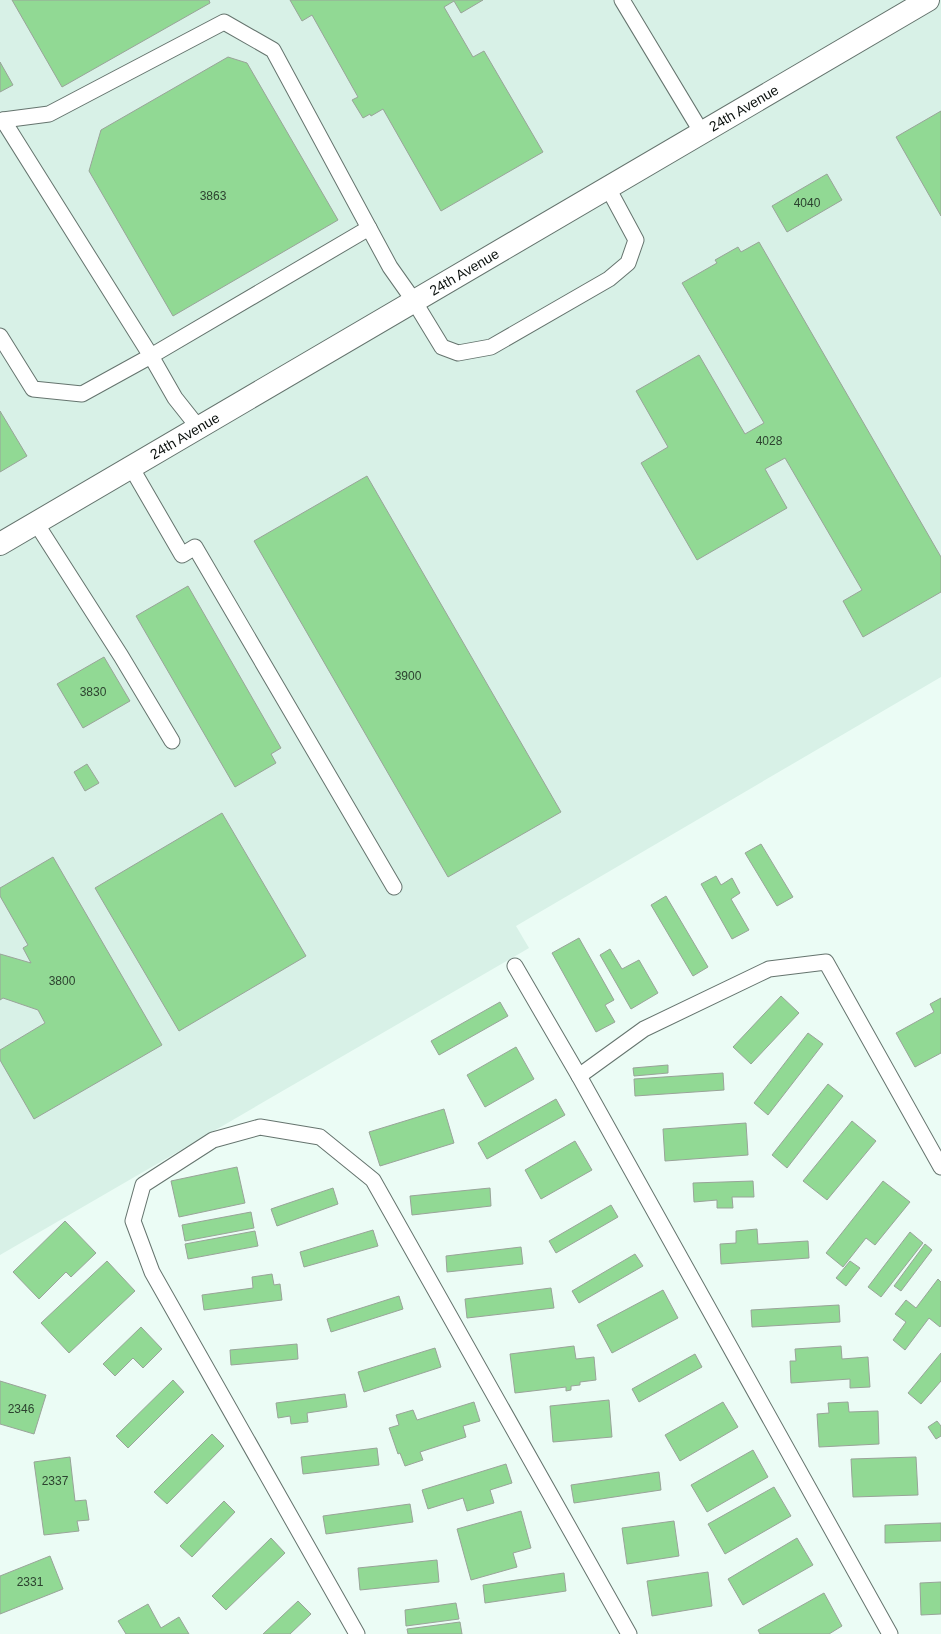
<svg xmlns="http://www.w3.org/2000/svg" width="941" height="1634" viewBox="0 0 941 1634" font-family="Arial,sans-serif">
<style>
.built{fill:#d8f1e7}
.building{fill:#91d994;stroke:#99a499}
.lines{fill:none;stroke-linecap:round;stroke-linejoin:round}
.service-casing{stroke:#65746e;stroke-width:17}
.minor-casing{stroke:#65746e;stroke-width:24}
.service{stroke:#fff;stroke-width:15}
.minor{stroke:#fff;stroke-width:22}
.labels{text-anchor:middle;stroke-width:4;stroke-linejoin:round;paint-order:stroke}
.number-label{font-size:12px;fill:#2c422f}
.street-label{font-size:14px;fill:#0a100d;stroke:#fff}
</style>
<rect width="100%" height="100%" fill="#ebfcf5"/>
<path class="built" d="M0 0H941V677L516 926 529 948 0 1255Z"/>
<g class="building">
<path d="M12 0H209L210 3 62 87Z"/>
<path d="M290 0H483L461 13 454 1 444 7 473 57 484 51 543 152 441 211 383 109 371 116 370 114 363 118 352 100 358 97 312 15 302 21Z"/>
<path d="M228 57 247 63 338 220 173 316 89 171 101 130Z"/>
<path d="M0 62 13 85 0 92Z"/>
<path d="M941 111V216L896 137Z"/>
<path d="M827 174 842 200 787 232 772 206Z"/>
<path d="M759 242 941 557V592L863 637 843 601 862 590 785 458 765 469 787 508 697 560 641 463 668 447 636 391 699 355 745 434 764 423 682 283 717 263 715 260 738 247 741 252Z"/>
<path d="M0 411 27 456 0 472Z"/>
<path d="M367 476 561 812 448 877 254 541Z"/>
<path d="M188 586 281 748 271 754 276 763 235 787 136 616Z"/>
<path d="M104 657 130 701 83 728 57 684Z"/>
<path d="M87 764 99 783 85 791 74 772Z"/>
<path d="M222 813 306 956 179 1031 95 888Z"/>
<path d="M761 844 793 897 777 906 745 853Z"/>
<path d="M53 857 162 1045 34 1119 0 1060V1050L45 1023 38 1010 3 998 0 1000V954L31 963 23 948 28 945 0 896V888Z"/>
<path d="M716 876 721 885 732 878 740 893 731 899 749 930 732 939 701 884Z"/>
<path d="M666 896 708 967 693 976 651 905Z"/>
<path d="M579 938 614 1000 605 1005 615 1022 596 1032 552 953Z"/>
<path d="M610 949 622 969 639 960 658 993 631 1009 600 955Z"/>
<path d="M781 996 799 1013 751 1064 733 1047Z"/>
<path d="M941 998V1053L915 1067 896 1033 934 1012 930 1004Z"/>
<path d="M500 1002 508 1016 439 1055 431 1041Z"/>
<path d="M808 1033 823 1044 768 1115 754 1103Z"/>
<path d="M516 1047 534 1079 485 1107 467 1075Z"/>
<path d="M668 1065V1073L634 1076 633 1068Z"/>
<path d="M723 1073 724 1090 635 1096 634 1079Z"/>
<path d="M828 1084 843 1096 787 1168 772 1155Z"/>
<path d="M556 1099 565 1115 487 1159 478 1143Z"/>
<path d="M444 1109 454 1143 380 1166 369 1132Z"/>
<path d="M852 1121 876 1141 827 1200 803 1181Z"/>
<path d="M746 1123 748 1155 665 1161 663 1129Z"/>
<path d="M575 1141 592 1170 541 1199 525 1170Z"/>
<path d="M237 1167 245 1203 179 1217 171 1181Z"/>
<path d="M753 1181 754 1197H732L733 1208H717V1200L694 1202 693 1183Z"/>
<path d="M883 1181 910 1202 875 1245 866 1238 843 1267 826 1253Z"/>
<path d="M333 1188 338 1204 277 1226 271 1209Z"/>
<path d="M490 1188 491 1206 412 1215 410 1196Z"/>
<path d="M611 1205 618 1217 556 1253 549 1241Z"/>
<path d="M251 1212 254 1228 185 1241 182 1225Z"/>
<path d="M65 1221 96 1253 71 1277 66 1272 39 1299 13 1272Z"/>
<path d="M757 1229 758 1244 808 1241 809 1258 721 1264 720 1244 736 1243V1231Z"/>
<path d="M373 1230 378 1246 304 1267 300 1252Z"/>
<path d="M255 1231 258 1246 188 1259 185 1244Z"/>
<path d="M910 1232 923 1243 881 1297 868 1287Z"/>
<path d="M925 1244 932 1250 901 1291 894 1286Z"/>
<path d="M521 1247 523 1264 447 1272 446 1256Z"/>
<path d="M635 1254 643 1266 579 1303 572 1291Z"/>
<path d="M107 1261 135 1291 69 1353 41 1323Z"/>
<path d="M850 1261 860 1268 846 1286 836 1278Z"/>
<path d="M272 1274 274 1285 280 1284 282 1300 204 1310 202 1295 253 1288 252 1277Z"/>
<path d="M938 1279 941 1282V1325L940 1327 929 1318 905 1350 893 1340 906 1322 895 1314 906 1300 916 1308Z"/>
<path d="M551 1288 554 1308 467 1318 465 1299Z"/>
<path d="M663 1290 678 1318 612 1353 597 1325Z"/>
<path d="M399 1296 403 1309 331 1332 327 1319Z"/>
<path d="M839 1305 840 1322 752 1327 751 1310Z"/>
<path d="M141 1327 162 1349 143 1368 133 1358 115 1376 103 1364Z"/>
<path d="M297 1344 298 1359 231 1365 230 1350Z"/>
<path d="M574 1346 576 1359 594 1357 596 1380 580 1382V1385L571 1386V1390L566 1391V1387L515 1393 510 1354Z"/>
<path d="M841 1346 842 1359 868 1357 870 1387 850 1388V1379L791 1383 790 1361H796L795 1349Z"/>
<path d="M435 1348 441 1367 364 1392 358 1372Z"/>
<path d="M941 1353V1381L921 1404 908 1393Z"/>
<path d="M695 1354 702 1367 639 1402 632 1389Z"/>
<path d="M173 1380 184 1392 128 1448 116 1436Z"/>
<path d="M0 1381 46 1395 34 1434 0 1424Z"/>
<path d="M345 1394 347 1407 307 1413 308 1422 291 1424 290 1416 278 1418 276 1403Z"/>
<path d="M609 1400 612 1437 553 1442 550 1406Z"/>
<path d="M474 1402 480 1421 463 1426 466 1437 420 1452 423 1460 405 1466 400 1453 398 1454 389 1428 399 1425 396 1415 413 1410 417 1420Z"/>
<path d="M723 1402 738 1427 680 1461 665 1435Z"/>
<path d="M848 1402 849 1412 878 1411 879 1444 819 1447 817 1414 829 1413 828 1403Z"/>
<path d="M937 1421 941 1426V1436L936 1439 928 1427Z"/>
<path d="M212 1434 224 1446 167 1504 154 1492Z"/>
<path d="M377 1448 379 1465 303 1474 301 1457Z"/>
<path d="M753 1450 768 1477 707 1512 691 1485Z"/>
<path d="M70 1457 75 1501 86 1500 89 1520 77 1521 79 1531 44 1535 34 1462Z"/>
<path d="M916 1457 918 1495 853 1497 851 1459Z"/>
<path d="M506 1464 512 1483 490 1490 494 1503 467 1511 463 1498 428 1509 422 1490Z"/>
<path d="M659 1472 661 1490 574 1503 571 1485Z"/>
<path d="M774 1487 791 1516 725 1554 708 1524Z"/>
<path d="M224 1501 235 1512 192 1557 180 1546Z"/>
<path d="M410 1504 413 1522 326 1534 323 1516Z"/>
<path d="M521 1511 531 1548 513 1553 517 1567 471 1580 457 1529Z"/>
<path d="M674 1521 679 1556 627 1564 622 1528Z"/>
<path d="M941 1523V1541L885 1543V1525Z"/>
<path d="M271 1538 285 1553 226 1610 212 1596Z"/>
<path d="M797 1538 813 1565 743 1605 728 1579Z"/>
<path d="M50 1556 63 1589 0 1614V1576Z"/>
<path d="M437 1560 439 1582 360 1590 358 1568Z"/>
<path d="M708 1572 712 1606 652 1616 647 1581Z"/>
<path d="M564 1573 566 1591 485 1603 483 1585Z"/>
<path d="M941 1582V1614L921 1615 920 1583Z"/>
<path d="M824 1593 842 1626 829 1634H760L758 1630Z"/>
<path d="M298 1601 311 1614 290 1634H263Z"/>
<path d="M456 1603 459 1619 406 1626 405 1610Z"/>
<path d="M148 1604 161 1628 179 1617 189 1634H126L118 1621Z"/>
<path d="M460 1622 462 1634H408L407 1629Z"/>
</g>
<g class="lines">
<g class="service-casing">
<g id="service">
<path d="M622 0 702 133"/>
<path d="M3 120 151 356 369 228"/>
<path d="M0 122 3 120 49 114 224 22 273 50 390 267 414 301 442 347 458 353 491 347 609 279 628 263 636 240 608 188"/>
<path d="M0 336 33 389 82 394 151 356 175 398 198 427"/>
<path d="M131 467 182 555 195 547 394 887"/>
<path d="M36 523 121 656 172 741"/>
<path d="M515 966 579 1076 890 1634"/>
<path d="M579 1076 644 1029 769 969 826 962 941 1167"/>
<path d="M357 1634 152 1272 133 1221 143 1185 213 1140 260 1127 320 1137 373 1180 629 1634"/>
</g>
</g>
<g class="minor-casing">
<g id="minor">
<path id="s1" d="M0 544 928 0"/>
</g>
</g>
<use href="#service" class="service"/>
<use href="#minor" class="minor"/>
</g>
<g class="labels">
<g class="number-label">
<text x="213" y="200">3863</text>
<text x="807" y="207">4040</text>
<text x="769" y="445">4028</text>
<text x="408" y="680">3900</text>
<text x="93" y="696">3830</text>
<text x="62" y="985">3800</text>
<text x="21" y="1413">2346</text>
<text x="55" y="1485">2337</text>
<text x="30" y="1586">2331</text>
</g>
<g class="street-label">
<text dy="5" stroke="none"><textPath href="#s1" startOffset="862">24th Avenue</textPath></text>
<text dy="5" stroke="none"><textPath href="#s1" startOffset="538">24th Avenue</textPath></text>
<text dy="5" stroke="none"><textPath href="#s1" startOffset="214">24th Avenue</textPath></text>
</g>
</g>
</svg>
